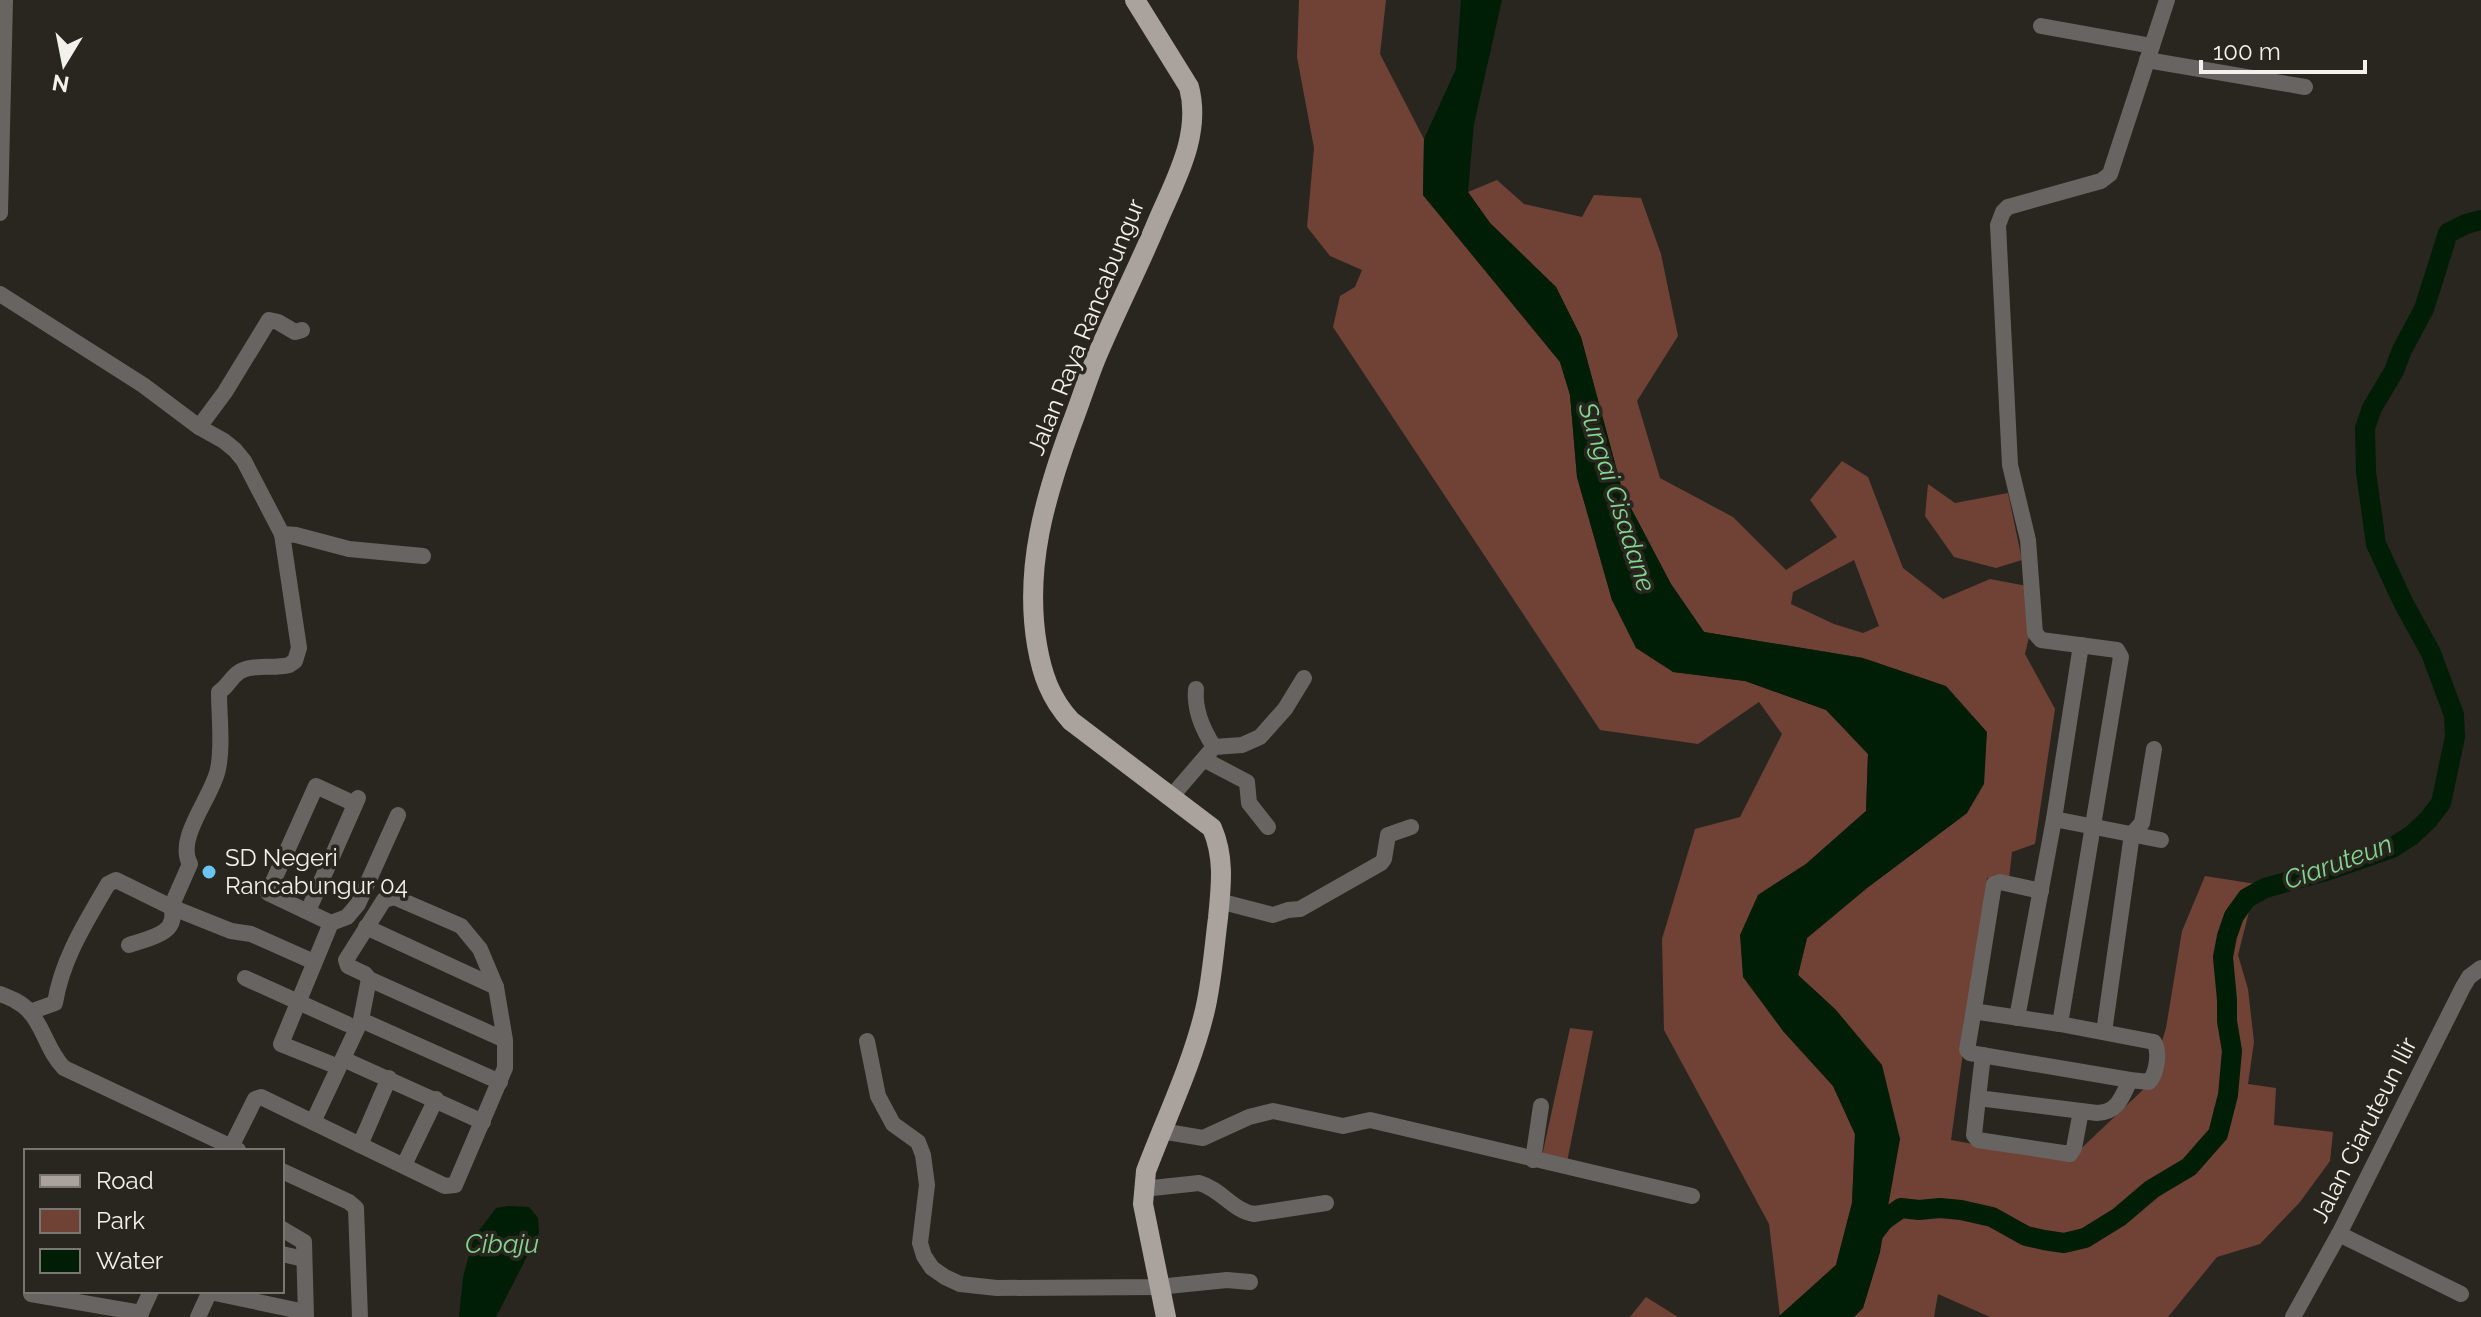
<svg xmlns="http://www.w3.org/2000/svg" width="2481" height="1317" viewBox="0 0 2481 1317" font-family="Raleway,sans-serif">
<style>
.green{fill:#6f4235;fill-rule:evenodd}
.water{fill:#001d06}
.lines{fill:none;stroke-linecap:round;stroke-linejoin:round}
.river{stroke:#001d06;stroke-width:20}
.minor{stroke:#676462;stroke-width:16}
.major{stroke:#a9a29d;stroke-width:20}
.poi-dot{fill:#6ac3f1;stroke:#292620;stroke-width:3}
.labels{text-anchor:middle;stroke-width:7;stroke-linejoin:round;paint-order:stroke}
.street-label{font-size:24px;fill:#f2f1ec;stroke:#292620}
.poi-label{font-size:24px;fill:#f2f1ec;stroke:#292620;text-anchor:start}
.water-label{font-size:26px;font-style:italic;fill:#82d690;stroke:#292620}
</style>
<rect width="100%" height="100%" fill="#292620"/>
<g class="green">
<path d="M1299 0H1386L1380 54 1424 139 1423 195 1560 362 1570 395 1577 477 1612 600 1673 672 1745 681 1827 710 1868 754 1866 811 1806 864 1758 895 1783 1031 1833 1086 1855 1134 1852 1203 1836 1265 1780 1316 1773 1317 1780 1316 1769 1224 1664 1030 1662 939 1695 829 1740 817 1782 734 1759 702 1698 744 1600 730 1333 327 1340 296 1355 287 1362 270 1330 256 1307 227 1314 148 1297 57Z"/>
<path d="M1497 180 1524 204 1582 217 1594 195 1641 198 1661 254 1678 336 1637 401 1660 478 1733 517 1786 570 1837 537 1810 500 1842 461 1868 477 1903 568 1943 599 1990 579 2027 586 2035 612 2025 654 2055 709 2035 844 2012 852 2009 879 1987 878 1951 1140 2068 1161 2149 1084 2166 1028 2182 931 2205 876 2256 884 2238 955 2248 989 2254 1042 2248 1084 2276 1088 2274 1125 2333 1132 2330 1161 2300 1202 2260 1244 2217 1257 2168 1317H1990L1938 1294 1934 1317H1854L1863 1308 1880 1252 1836 1010 1798 975 1807 938 1867 888 1967 813 1863 658 1704 632 1671 584 1623 493 1581 337 1556 287 1490 223 1468 192ZM1854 560 1879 626 1863 633 1834 624 1791 604 1793 592Z"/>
<path d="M1928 484 1955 503 2008 493 2022 560 1996 568 1954 557 1925 516Z"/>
<path d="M1570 1028 1593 1031 1567 1162 1542 1156Z"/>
<path d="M1646 1297 1678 1317H1630Z"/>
</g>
<g class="water">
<path d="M1461 0H1502L1474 124 1468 192 1490 223 1556 287 1581 337 1623 493 1671 584 1704 632 1863 658 1946 686 1987 732 1984 784 1967 813 1867 888 1807 938 1798 975 1836 1010 1882 1065 1900 1139 1880 1252 1863 1308 1854 1317H1778L1836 1265 1852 1203 1855 1134 1833 1086 1783 1031 1743 977 1740 935 1758 895 1806 864 1866 811 1868 754 1826 710 1745 681 1673 672 1636 648 1612 600 1577 477 1570 395 1560 362 1423 195 1424 139 1456 69Z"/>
<path d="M508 1206 529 1207 538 1218 539 1233 496 1317H459L463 1277 474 1237 496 1208Z"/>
</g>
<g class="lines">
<path class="river" d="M1869 1239 1884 1220 1901 1208 1919 1210 1940 1208 1961 1210 1992 1217 2026 1236 2044 1240 2064 1243 2085 1238 2119 1217 2152 1189 2189 1167 2218 1134 2228 1095 2232 1051 2227 1021V1000L2223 957 2227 936 2234 916 2247 898 2265 888 2329 870 2392 848 2412 835 2428 820 2441 803 2455 737 2454 715 2431 653 2404 604 2376 544 2366 472 2365 428 2372 408 2394 371 2402 350 2424 309 2448 233 2466 224 2481 220"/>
<g class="minor">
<path d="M2041 26 2152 46"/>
<path d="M2147 60 2305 87"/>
<path d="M0 213 5 0"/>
<path d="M0 294 143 385 199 427 224 441 235 450 244 461 282 534 299 648 295 661 289 665C274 669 257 664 243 670 232 674 229 686 219 692 219 717 223 745 218 769 213 796 175 838 190 864L171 907 116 880 108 884C86 922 62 959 55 1003L30 1012"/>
<path d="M199 427 225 392 269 320 278 322 295 332 302 330"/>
<path d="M282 534 296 535 349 549 423 556"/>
<path d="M1196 689C1194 710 1203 730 1214 747"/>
<path d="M1205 760 1247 782 1249 803 1268 827"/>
<path d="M1171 797 1214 747 1242 745 1260 737 1285 709 1304 678"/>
<path d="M2054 819 2161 840"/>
<path d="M1219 901 1273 915 1288 910 1300 909 1381 863 1384 859 1388 835 1411 827"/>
<path d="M171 907 231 931 251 934 314 962"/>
<path d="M308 911 358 798"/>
<path d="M331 923 268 893 316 786 355 804"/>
<path d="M366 927 496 987"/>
<path d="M129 945C149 938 180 934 171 907"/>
<path d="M245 978 347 1024"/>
<path d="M0 994C10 998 21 1002 29 1011 44 1027 47 1051 64 1068L238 1150"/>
<path d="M1979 1012 2060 1024 2154 1042C2160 1052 2157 1073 2149 1082L2130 1080 1970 1053 1967 1050 1973 1015Z"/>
<path d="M1973 1015 1994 884 2000 882 2041 891"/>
<path d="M2017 1018 2054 819 2081 645"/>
<path d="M361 1020 500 1082"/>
<path d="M2060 1024 2121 657 2117 650 2041 640 2035 633 2028 540 2010 465 1998 225 2003 212 2008 207 2101 181 2110 174 2167 0"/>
<path d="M2104 1032 2132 834 2142 823 2154 749"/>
<path d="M867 1041 878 1096 893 1124 918 1142 923 1155 927 1185 920 1243 924 1256 932 1268 945 1277 960 1284 997 1288 1158 1287 1227 1280 1250 1282"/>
<path d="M1983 1055 1978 1098 2097 1113C2118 1112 2122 1097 2130 1080"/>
<path d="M343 1059 483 1122"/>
<path d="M331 1064 281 1044 331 923 347 917 358 904 398 815"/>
<path d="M1978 1098 1974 1135 1978 1140 2070 1154 2074 1148 2081 1111"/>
<path d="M313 1122 361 1020 369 979"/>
<path d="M1161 1131 1203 1138 1249 1117 1273 1111 1343 1126 1370 1120 1692 1196"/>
<path d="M360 1145 389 1078"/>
<path d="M231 1147 255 1099 261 1097 445 1186 455 1185 505 1068V1040L496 987 480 949 461 926 394 897 384 900 346 960 348 966 365 974 369 979 505 1040"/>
<path d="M1533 1160 1541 1106"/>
<path d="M404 1165 436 1099"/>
<path d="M282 1171 349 1202 356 1208 360 1317"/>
<path d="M1143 1189 1199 1183C1221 1189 1233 1211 1254 1214L1326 1203"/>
<path d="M282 1229 304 1242 306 1317"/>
<path d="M2339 1234 2461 1294"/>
<path d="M282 1254 304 1259"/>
<path d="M210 1292 305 1312"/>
<path d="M31 1294 141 1313"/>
<path d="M139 1317 151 1291"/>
<path d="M198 1317 210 1291"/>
<path d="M2293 1317 2339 1234 2463 987 2469 977 2481 968"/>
</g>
<path class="major" d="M1135 0 1189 87C1202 136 1174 182 1156 225 1137 270 1115 313 1096 358 1087 380 1080 403 1071 426 1045 497 1024 568 1037 645 1042 674 1050 698 1071 721L1212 828C1225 858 1221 887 1218 918 1214 949 1212 980 1205 1010 1192 1065 1166 1118 1146 1171L1143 1204 1166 1317"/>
</g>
<circle class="poi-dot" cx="209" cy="872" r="8"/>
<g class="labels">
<g class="street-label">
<text transform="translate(1086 327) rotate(-68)" y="8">Jalan Raya Rancabungur</text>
<text transform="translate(2364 1130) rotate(-63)" y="8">Jalan Ciaruteun Ilir</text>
</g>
<g class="poi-label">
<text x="225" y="866">SD Negeri<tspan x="225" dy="28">Rancabungur 04</tspan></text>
</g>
<g class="water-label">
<text transform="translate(1617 497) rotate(72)" y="9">Sungai Cisadane</text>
<text transform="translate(2338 862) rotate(-20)" y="9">Ciaruteun</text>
<text x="502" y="1253">Cibaju</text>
</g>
</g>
<rect x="24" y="1149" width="260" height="144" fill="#292620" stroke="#797772" stroke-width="2"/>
<rect x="40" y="1175" width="40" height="12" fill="#a9a29d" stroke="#797772" stroke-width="2"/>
<text x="96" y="1189" font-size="24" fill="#f2f1ec">Road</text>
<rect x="40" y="1209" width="40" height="24" fill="#6f4235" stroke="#797772" stroke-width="2"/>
<text x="96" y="1229" font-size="24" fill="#f2f1ec">Park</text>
<rect x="40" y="1249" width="40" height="24" fill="#001d06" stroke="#797772" stroke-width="2"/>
<text x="96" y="1269" font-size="24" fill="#f2f1ec">Water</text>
<g transform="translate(64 64) rotate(190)" stroke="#292620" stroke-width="6" paint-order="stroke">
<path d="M0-6L14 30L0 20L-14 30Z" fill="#f2f1ec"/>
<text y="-12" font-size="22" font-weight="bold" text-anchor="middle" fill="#f2f1ec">N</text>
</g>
<path d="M2201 60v12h164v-12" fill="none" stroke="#f2f1ec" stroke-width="4"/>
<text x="2213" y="60" font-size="24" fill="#f2f1ec" stroke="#292620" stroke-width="6" paint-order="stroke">100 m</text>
</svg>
